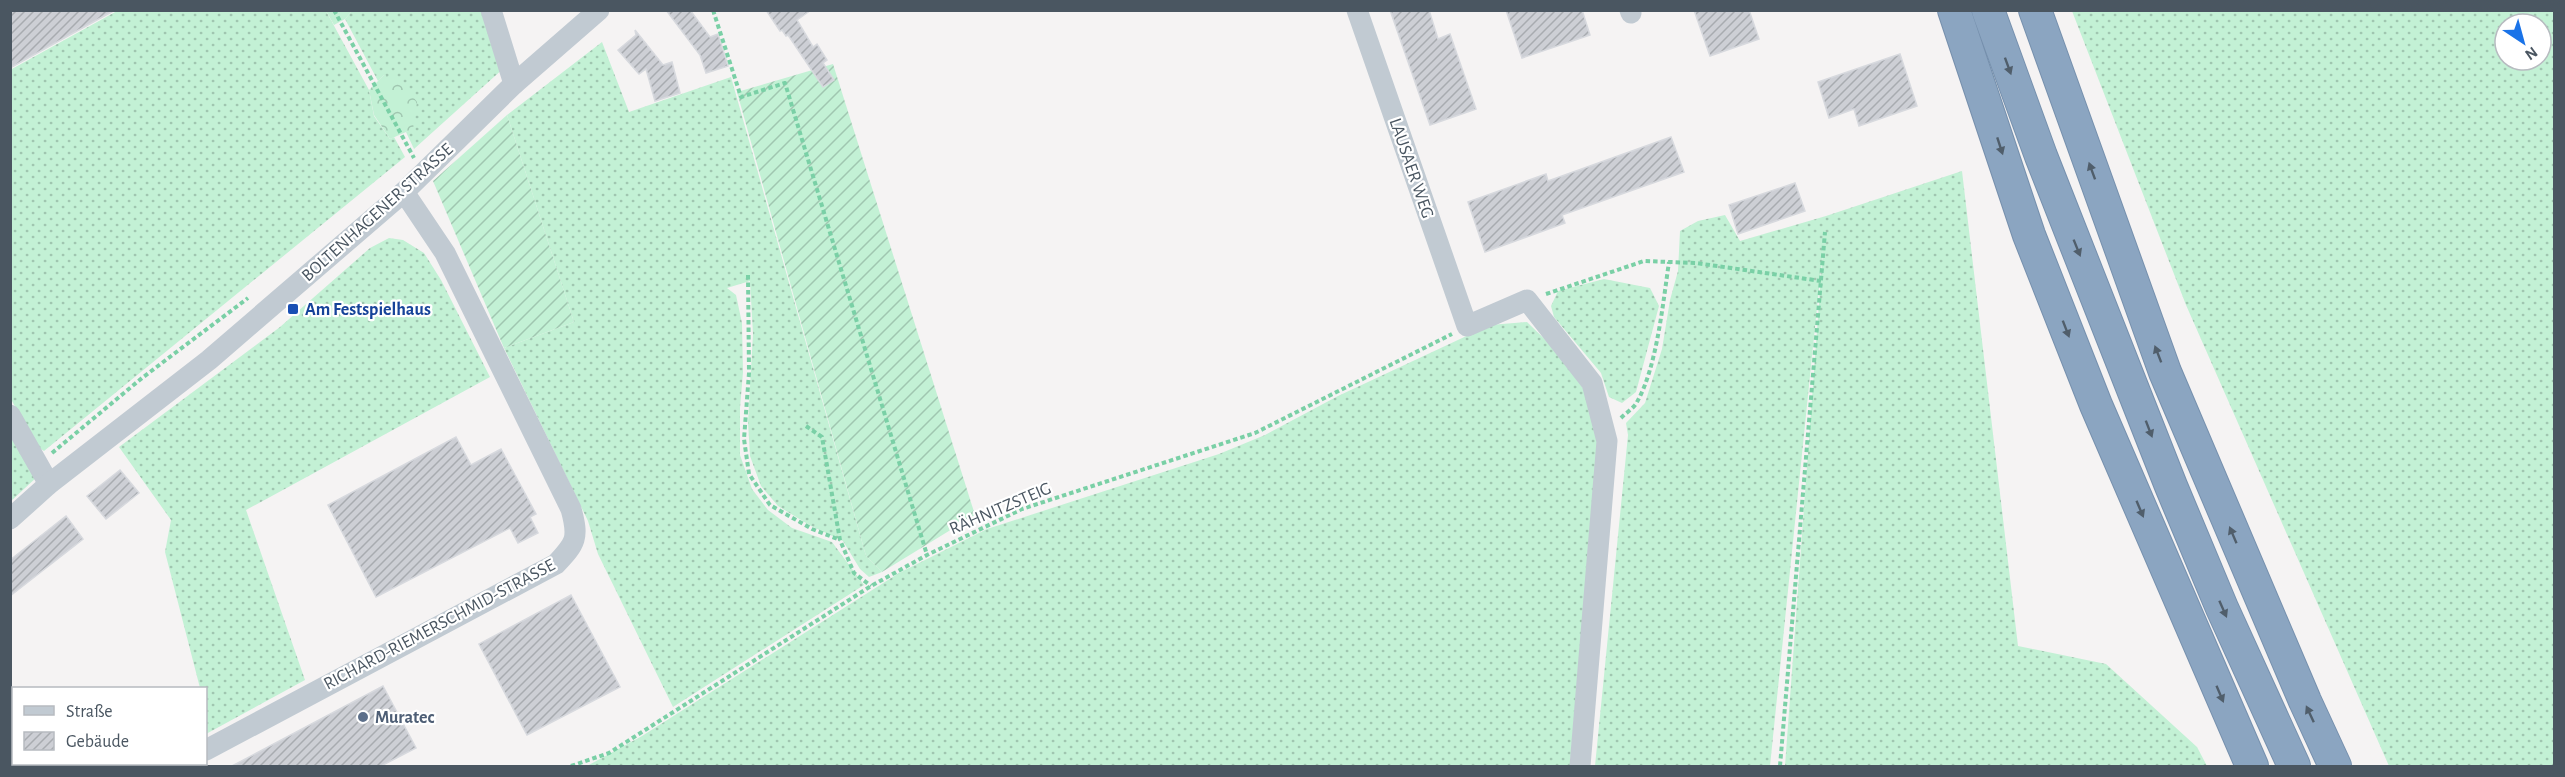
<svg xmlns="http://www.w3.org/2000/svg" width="2565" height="777" viewBox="0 0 2565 777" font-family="'Alegreya Sans',sans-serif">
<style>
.grass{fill:url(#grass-dots);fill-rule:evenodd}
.forest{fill:url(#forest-crowns)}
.garden{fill:url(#garden-furrows)}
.building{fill:url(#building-hatch);stroke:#d7d9de;stroke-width:1.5}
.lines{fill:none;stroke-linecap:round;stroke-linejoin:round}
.highway-casing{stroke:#7690ad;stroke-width:34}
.path{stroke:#7ad0a6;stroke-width:4;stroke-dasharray:4.5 3;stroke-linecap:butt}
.minor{stroke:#c1cad2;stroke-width:21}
.highway{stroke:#8ba5c1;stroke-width:32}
.oneway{fill:#505e6b}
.transit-dot{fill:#1a4fb4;stroke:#fff;stroke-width:2}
.service-dot{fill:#5c6f8a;stroke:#fff;stroke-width:2}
.labels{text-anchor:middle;stroke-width:4.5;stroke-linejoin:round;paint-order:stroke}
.street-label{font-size:18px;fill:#4a5661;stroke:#fff}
.transit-label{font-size:18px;font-weight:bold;fill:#164399;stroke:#fff;text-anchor:start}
.service-label{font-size:18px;font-weight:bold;fill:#4e5e75;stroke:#fff;text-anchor:start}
</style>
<defs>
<pattern id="grass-dots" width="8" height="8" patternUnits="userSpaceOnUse" patternTransform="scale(1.5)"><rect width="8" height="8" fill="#c3f1d5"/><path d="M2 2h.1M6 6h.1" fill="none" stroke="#a0c6b0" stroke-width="1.8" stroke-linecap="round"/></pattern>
<pattern id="forest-crowns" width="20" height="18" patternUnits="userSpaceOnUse" patternTransform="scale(1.5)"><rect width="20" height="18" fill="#c3f1d5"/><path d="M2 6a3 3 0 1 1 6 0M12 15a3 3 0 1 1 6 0" fill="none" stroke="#a0c6b0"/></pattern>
<pattern id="garden-furrows" width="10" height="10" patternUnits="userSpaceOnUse" patternTransform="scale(1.5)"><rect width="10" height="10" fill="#c3f1d5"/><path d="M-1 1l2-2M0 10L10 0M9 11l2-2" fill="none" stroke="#a0c6b0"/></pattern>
<pattern id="building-hatch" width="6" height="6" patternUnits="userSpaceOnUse" patternTransform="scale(1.5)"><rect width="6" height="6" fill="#cdcfd5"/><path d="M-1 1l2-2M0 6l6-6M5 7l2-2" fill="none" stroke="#a8abb0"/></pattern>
</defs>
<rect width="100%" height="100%" fill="#f5f3f3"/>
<g class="grass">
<path d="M117 11H326L369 90 374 116 390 139 394 137 405 157 44 451 35 445 11 399 10 70Z"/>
<path d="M352 11H487L505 67 414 149 406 132 413 128 384 75 378 81 345 19Z"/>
<path d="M2072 11H2554V766H2389L2186 305ZM2505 24H2541V60H2505Z"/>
<path d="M602 42 629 112 731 77 866 556 882 572 869 577 860 569 843 541 811 526 778 506 761 486 750 456 748 422 753 334 750 281 727 288 736 295 742 323 743 372 740 408V455L752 489 768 510 792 528 832 542 864 585 673 707 598 554 588 521 504 348 574 322 507 115Z"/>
<path d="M1962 171 2018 646 2106 664 2197 747 2207 766H1785L1823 249 1770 766H1595L1628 435 1626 423 1645 403 1662 349 1670 300 1678 271 1680 231 1698 221 1725 215 1740 241 1826 216Z"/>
<path d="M389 238 403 240 424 253 441 280 490 377 246 510 305 680 206 734V688H200L165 552 171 520 119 447 280 327 370 248Z"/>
<path d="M1604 279 1650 288 1659 306 1636 392 1622 403 1609 397 1601 373 1554 317 1551 306 1558 291Z"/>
<path d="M1527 322 1560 354 1591 400 1598 437 1570 766H587L642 736 899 573 987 529 1219 454 1265 435 1338 396 1490 325Z"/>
<path d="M10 429 38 476 11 501H10Z"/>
<path d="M26 764H151L145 766H23Z"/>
</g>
<g class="forest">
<path d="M326 11H352L345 19 334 25Z"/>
<path d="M384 75 402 81 417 102 413 129 390 139 374 115 369 90Z"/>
</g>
<g class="garden">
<path d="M833 64 975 515 882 572 866 556 737 92Z"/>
<path d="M507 115 574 322 504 348 433 181Z"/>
</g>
<g class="building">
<path d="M10 10H115L10 68Z"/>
<path d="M666 10H690L710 37 718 34 728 66 706 73 700 55Z"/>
<path d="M766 10H811L797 20 813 47 817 44 827 60 823 63 834 80 823 87 788 35 786 36 782 30 780 31Z"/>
<path d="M1390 10H1429L1438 39 1450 34 1476 109 1430 125Z"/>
<path d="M1506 10H1582L1590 35 1522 58Z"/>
<path d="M1694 10H1749L1759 39 1710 56Z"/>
<path d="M635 30 663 65 672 62 680 93 655 101 646 69 639 74 618 50 636 35Z"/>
<path d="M1900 54 1917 106 1859 126 1854 109 1829 118 1818 82Z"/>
<path d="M1671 137 1684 172 1562 215 1565 223 1485 252 1468 202 1546 174 1548 181Z"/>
<path d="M1795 183 1805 211 1738 234 1729 205Z"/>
<path d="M456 437 471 465 501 449 536 514 530 517 538 533 518 543 510 528 376 597 328 505Z"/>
<path d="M120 470 139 493 106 519 87 496Z"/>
<path d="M66 516 83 539 10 596V560Z"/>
<path d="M571 595 620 687 527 735 479 644Z"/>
<path d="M383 686 416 748 381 766H232Z"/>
</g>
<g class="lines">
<g class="highway-casing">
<g id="highway">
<path d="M1954 10 2029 235 2096 405 2252 766"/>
<path d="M1988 10 2041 156 2171 486 2222 608 2294 766"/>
<path d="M2035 10 2165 372 2305 701 2335 766"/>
</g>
</g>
<g class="path">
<path d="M334 10 414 158"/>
<path d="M713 10 741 97 785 83 927 555"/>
<path d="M748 275 749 373 744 439 749 474 770 505 812 529 840 540"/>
<path d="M1546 294 1644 261 1696 263 1821 281"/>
<path d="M1621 418C1626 413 1634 408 1637 402 1657 367 1663 302 1669 262"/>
<path d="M806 426 822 437 840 540 854 573 871 586"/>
<path d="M52 453 142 378 248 298"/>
<path d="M571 766 609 753 871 586 927 555 1022 509 1255 433 1452 334"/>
<path d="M1780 766 1825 232"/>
</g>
<g class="minor">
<path d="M491 10 514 84"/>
<path d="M1357 10 1467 326 1527 300 1592 383 1607 441 1580 766"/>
<path d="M1630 10 1631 13"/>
<path d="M10 415 49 484"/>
<path d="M10 519 49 484 209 360 404 192 514 84 599 10"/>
<path d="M206 750 556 564C576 543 579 538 571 509L445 253 404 192"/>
<path d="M174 766 179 764"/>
</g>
<use href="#highway" class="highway"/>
</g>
<defs><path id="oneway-solid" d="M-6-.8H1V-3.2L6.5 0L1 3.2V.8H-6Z" transform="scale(1.5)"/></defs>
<g class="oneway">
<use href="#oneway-solid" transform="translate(2008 66) rotate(70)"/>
<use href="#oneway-solid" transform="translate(2000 146) rotate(72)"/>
<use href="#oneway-solid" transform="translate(2092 171) rotate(-110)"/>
<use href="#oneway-solid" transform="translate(2077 248) rotate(68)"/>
<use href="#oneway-solid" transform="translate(2066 329) rotate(69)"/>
<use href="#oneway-solid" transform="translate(2158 354) rotate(-111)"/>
<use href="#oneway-solid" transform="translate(2149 429) rotate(69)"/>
<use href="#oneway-solid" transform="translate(2140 509) rotate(67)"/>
<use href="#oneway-solid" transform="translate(2233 535) rotate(-113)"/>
<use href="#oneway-solid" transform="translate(2223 609) rotate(66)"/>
<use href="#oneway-solid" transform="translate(2220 694) rotate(67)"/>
<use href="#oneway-solid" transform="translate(2310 714) rotate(-115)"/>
</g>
<rect class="transit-dot" x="287" y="303" width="12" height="12" rx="3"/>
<circle class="service-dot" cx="363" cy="717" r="6"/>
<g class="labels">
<g class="street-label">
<text transform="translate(1412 168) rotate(71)" y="6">LAUSAER WEG</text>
<text transform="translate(377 212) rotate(-42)" y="6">BOLTENHAGENER STRASSE</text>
<text transform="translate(1000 508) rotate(-23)" y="6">RÄHNITZSTEIG</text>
<text transform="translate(439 624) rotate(-28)" y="6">RICHARD-RIEMERSCHMID-STRASSE</text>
</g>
<g class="transit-label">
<text x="305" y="315">Am Festspielhaus</text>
</g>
<g class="service-label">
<text x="375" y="723">Muratec</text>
</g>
</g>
<rect width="2565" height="777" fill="none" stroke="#4a5661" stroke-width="24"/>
<rect x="12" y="687" width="195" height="78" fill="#ffffff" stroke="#b7bbc0" stroke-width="1.5"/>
<rect x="24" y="706" width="30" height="9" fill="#c1cad2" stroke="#b7bbc0" stroke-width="1.5"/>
<text x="66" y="717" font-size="18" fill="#4a5661">Straße</text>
<rect x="24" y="732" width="30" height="18" fill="url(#building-hatch)" stroke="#b7bbc0" stroke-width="1.5"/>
<text x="66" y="747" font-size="18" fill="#4a5661">Gebäude</text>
<g transform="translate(2523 42) rotate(144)"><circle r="28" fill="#ffffff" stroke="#b7bbc0" stroke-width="1.5"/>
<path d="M0-4.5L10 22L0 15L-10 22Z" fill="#1a73e8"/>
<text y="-9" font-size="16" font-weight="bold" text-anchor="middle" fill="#4a5661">N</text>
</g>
</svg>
